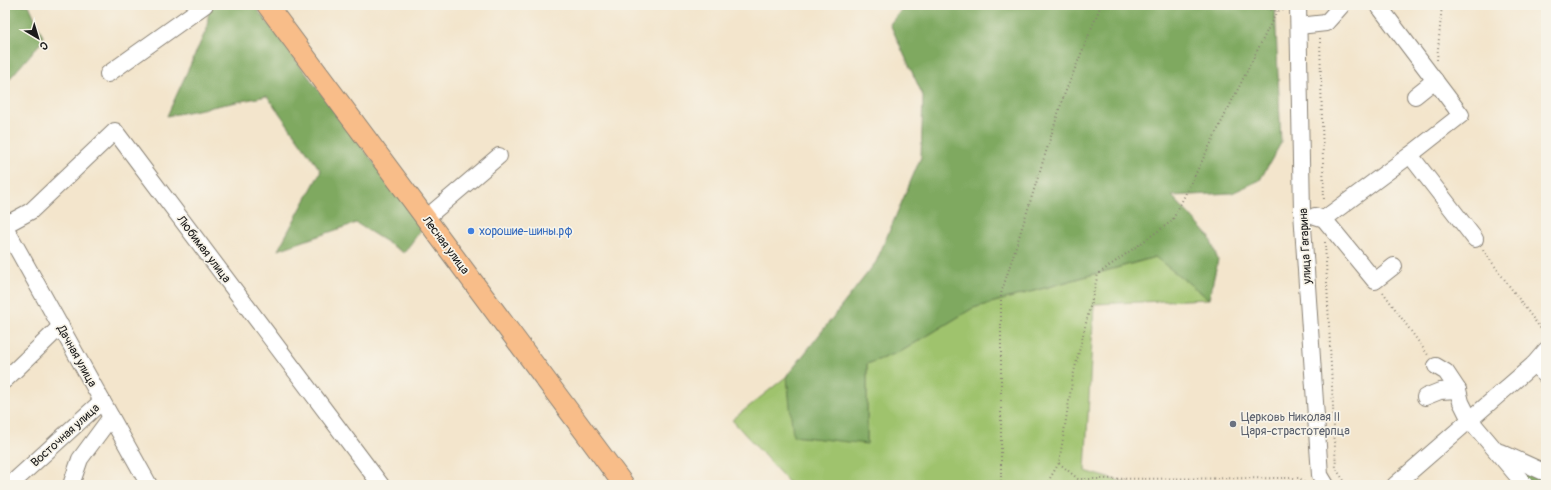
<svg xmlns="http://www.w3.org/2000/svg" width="1551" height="490" viewBox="0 0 1551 490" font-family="Pangolin,sans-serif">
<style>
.green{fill:#9fc36d;stroke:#5e7044}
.forest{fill:#7fa960;stroke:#4e623e}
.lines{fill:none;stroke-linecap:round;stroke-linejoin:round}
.minor-casing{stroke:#888074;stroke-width:18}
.major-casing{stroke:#888074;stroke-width:22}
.path{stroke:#888074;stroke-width:2;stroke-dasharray:1 3;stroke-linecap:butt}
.minor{stroke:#fff;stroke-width:16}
.major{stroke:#f8bd89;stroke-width:20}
.shop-dot{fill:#3f7fe0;stroke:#f7f3e8;stroke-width:1.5}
.worship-dot{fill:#6b7280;stroke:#f7f3e8;stroke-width:1.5}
.labels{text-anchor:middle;stroke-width:3.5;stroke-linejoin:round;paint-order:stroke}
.shop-label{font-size:12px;fill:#366cbe;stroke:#f7f3e8;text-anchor:start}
.street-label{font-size:12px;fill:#1c1c1c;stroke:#f7f3e8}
.worship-label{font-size:12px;fill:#5b616d;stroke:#f7f3e8;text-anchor:start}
</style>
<rect width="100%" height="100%" fill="#f7f3e8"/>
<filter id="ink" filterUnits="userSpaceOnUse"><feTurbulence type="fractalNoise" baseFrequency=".025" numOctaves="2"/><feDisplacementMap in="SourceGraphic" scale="8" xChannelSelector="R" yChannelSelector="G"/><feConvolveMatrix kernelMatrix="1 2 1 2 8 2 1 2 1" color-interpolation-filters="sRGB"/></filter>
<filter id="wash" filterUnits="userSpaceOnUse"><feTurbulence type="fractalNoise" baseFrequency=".012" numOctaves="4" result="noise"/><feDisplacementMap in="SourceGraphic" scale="16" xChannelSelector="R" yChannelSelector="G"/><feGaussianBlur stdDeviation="0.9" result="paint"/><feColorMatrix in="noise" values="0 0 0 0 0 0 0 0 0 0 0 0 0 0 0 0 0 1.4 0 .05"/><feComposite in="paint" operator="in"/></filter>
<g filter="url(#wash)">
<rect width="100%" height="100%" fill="#f3e5cc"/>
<path class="green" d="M1156 257 1209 299 1094 304 1085 471 1126 483 1117 485H791L732 420 787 376 794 436 867 443V364L902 351 973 308Z"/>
<g class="forest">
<path d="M5 5H29L44 39 5 84Z"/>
<path d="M209 5H254L423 227 404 253 356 223 278 250 321 171 267 96 167 116 207 28Z"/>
<path d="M905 5H1275L1281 143 1260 180 1232 193 1172 196 1209 236 1218 260 1209 299 1155 257 973 308 902 351 867 364V444L793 436 787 376 876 262 921 157 923 96 890 24Z"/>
<path d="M1526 472 1546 479V485H1530L1524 478Z"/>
</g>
</g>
<g filter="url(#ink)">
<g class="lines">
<g class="minor-casing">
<g id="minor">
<path d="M1298 5 1302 212 1320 475 1326 485"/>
<path d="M1299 26 1326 23 1342 5"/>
<path d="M108 74 205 5"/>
<path d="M1415 96 1435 80"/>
<path d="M1410 155 1475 239"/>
<path d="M1315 216 1324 219 1375 281 1394 266"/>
<path d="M426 218 499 156"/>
<path d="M1324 219 1410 155 1461 115 1378 5"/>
<path d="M5 225 31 211 115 131 381 485"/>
<path d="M5 227 149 485"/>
<path d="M1534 364 1546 376"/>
<path d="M1436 366 1446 372 1458 390 1461 402 1470 420 1525 485"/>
<path d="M5 380 61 326"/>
<path d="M1425 397 1440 391 1458 390"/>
<path d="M1500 452 1546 473"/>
<path d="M10 485 102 401"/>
<path d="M71 485 80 459 111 417"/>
<path d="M1395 485 1534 364 1546 350"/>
</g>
</g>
<g class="major-casing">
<path id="major" d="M267 5 624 485"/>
</g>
<g class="path">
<path d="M1247 5 1277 11 1285 10"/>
<path d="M1543 33H1546"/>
<path d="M1320 38 1324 202"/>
<path d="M1437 60 1442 5"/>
<path d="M1325 242 1336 469 1347 485"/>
<path d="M1483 250 1546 336"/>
<path d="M1383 292 1428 355"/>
<path d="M1059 463 1078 479 1300 478 1306 485"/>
<path d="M1001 485V294L1063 98 1101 5"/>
<path d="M1046 485 1059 463 1073 376 1098 274 1172 221 1277 11"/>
<path d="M1118 485 1124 479"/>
</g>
<use href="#minor" class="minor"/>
<use href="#major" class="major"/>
</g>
</g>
<circle class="shop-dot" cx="471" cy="231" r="4"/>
<circle class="worship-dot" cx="1233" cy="424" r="4"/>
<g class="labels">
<g class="shop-label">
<text x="479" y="235">хорошие-шины.рф</text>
</g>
<g class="street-label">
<text transform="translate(446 245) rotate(53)" y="4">Лесная улица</text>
<text transform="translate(1305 246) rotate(-93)" y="4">улица Гагарина</text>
<text transform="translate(204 249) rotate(53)" y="4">Любимая улица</text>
<text transform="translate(77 356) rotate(61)" y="4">Дачная улица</text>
<text transform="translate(65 435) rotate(-42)" y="4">Восточная улица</text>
</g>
<g class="worship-label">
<text x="1241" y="421">Церковь Николая II<tspan x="1241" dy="14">Царя-страстотерпца</tspan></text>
</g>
</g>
<rect width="1551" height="490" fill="none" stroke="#f7f3e8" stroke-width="20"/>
<g transform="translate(38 38) rotate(142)" stroke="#f7f3e8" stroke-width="3" paint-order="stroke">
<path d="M0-3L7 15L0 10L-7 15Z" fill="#1c1c1c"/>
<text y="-6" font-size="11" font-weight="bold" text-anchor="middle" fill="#1c1c1c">С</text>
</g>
</svg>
